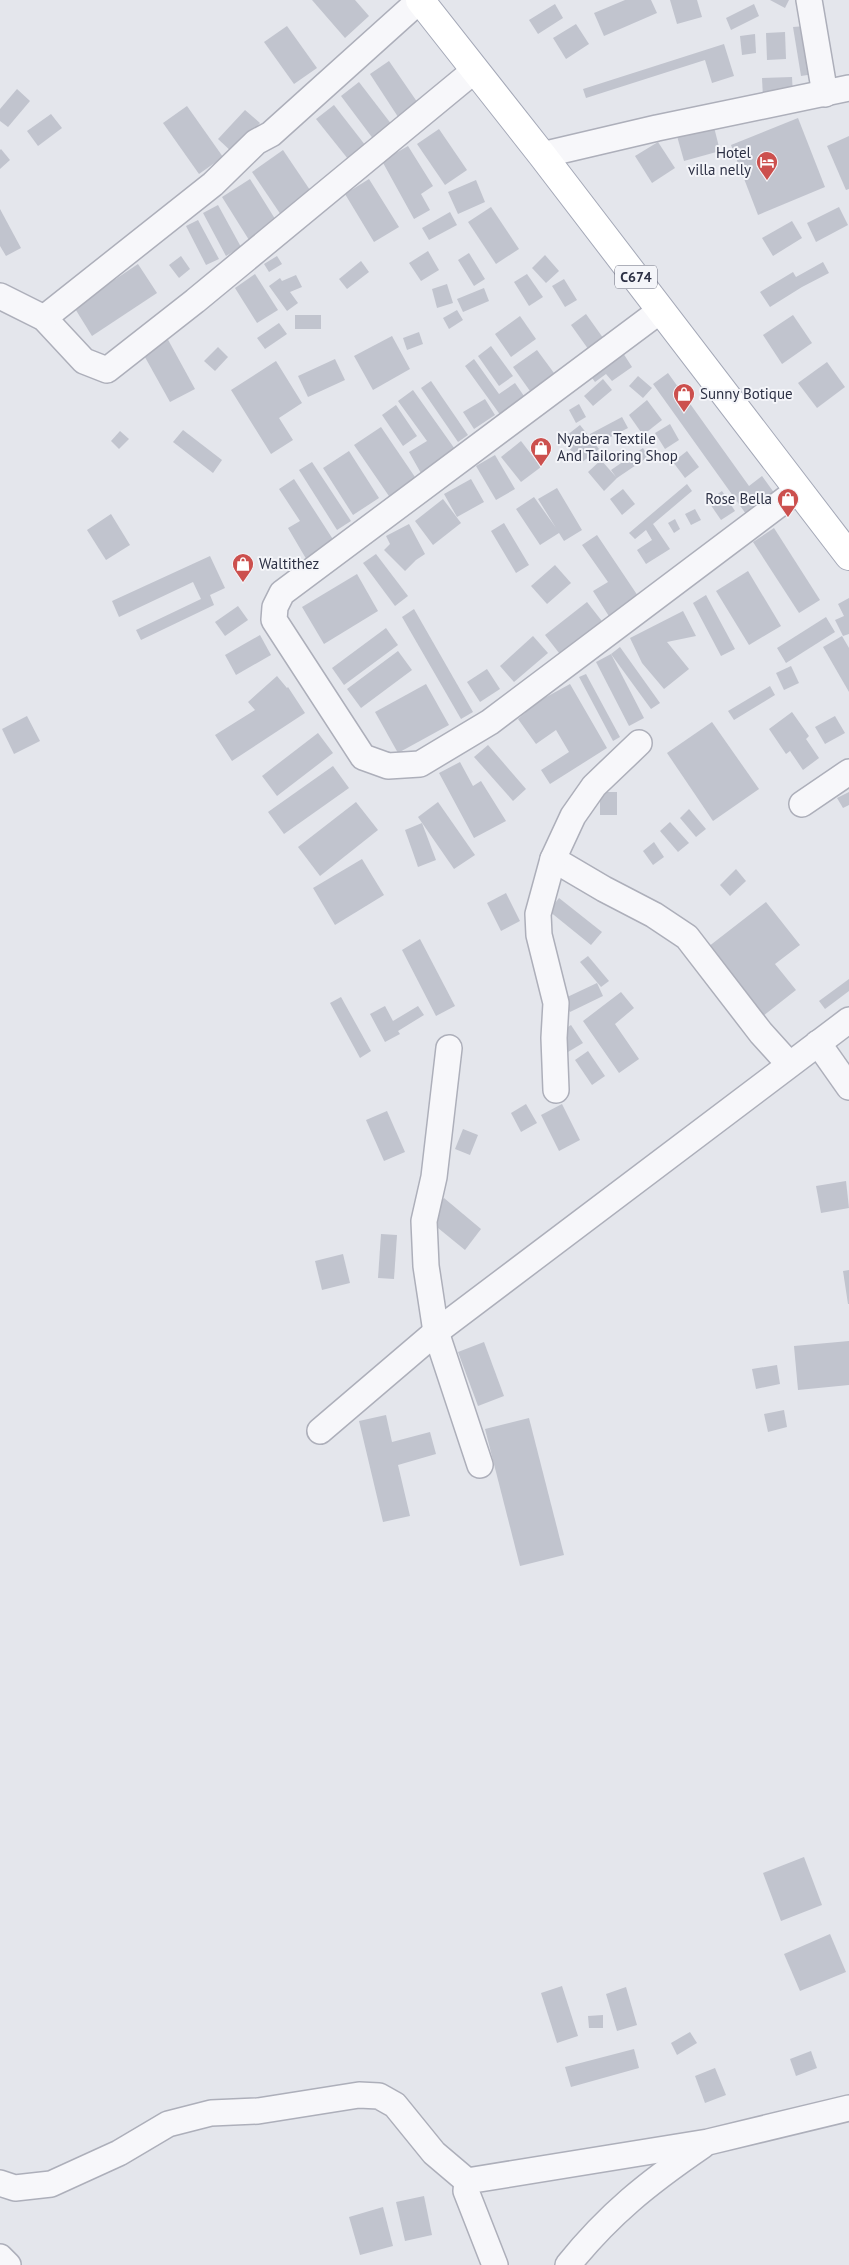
<svg xmlns="http://www.w3.org/2000/svg" width="849" height="2265" viewBox="0 0 849 2265" font-family="'PT Sans',sans-serif">
<style>
.building{fill:#c1c4ce}
.lines{fill:none;stroke-linecap:round;stroke-linejoin:round}
.minor-casing{stroke:#adafba;stroke-width:28}
.major-casing{stroke:#a4a8b7;stroke-width:30}
.minor{stroke:#f7f7fa;stroke-width:25}
.major{stroke:#fff;stroke-width:28}
.labels{text-anchor:middle;stroke-width:4;stroke-linejoin:round;paint-order:stroke}
.shield{fill:#f4f5f9;stroke:#686b7a;stroke-width:1}
.shield-label{font-size:14px;font-weight:bold;fill:#2c3044}
.poi-label{font-size:15px;fill:#2c3044;stroke:#f4f5f9;text-anchor:start}
</style>
<rect width="100%" height="100%" fill="#e4e6ec"/>
<g class="building">
<path d="M312 0H355L369 16 345 38Z"/>
<path d="M625 0H651L657 13 604 36 594 13Z"/>
<path d="M670 0H697L702 17 677 24Z"/>
<path d="M770 0H789L785 8Z"/>
<path d="M555 4 563 18 538 34 529 20Z"/>
<path d="M754 4 759 16 731 30 726 18Z"/>
<path d="M576 24 589 44 566 59 553 38Z"/>
<path d="M287 26 317 68 294 84 264 42Z"/>
<path d="M806 26 814 74 801 76 793 27Z"/>
<path d="M785 32 786 59 767 60 766 33Z"/>
<path d="M755 34 756 53 742 55 740 36Z"/>
<path d="M724 44 734 76 712 83 705 60 586 98 583 89Z"/>
<path d="M389 61 422 109 402 123 370 74Z"/>
<path d="M792 77 793 96 763 98 762 78Z"/>
<path d="M359 82 392 125 374 140 341 96Z"/>
<path d="M17 89 30 101 8 127 0 121V109Z"/>
<path d="M334 105 369 150 352 164 316 119Z"/>
<path d="M187 106 223 157 199 174 163 123Z"/>
<path d="M245 110 260 123 233 153 218 139Z"/>
<path d="M51 114 62 128 38 146 27 131Z"/>
<path d="M798 118 825 187 758 215 731 145Z"/>
<path d="M714 127 720 151 684 161 677 136Z"/>
<path d="M439 129 467 170 445 185 417 144Z"/>
<path d="M849 136V189L846 190 827 146Z"/>
<path d="M658 142 675 168 652 183 635 156Z"/>
<path d="M408 146 433 186 421 194 430 210 414 219 382 161Z"/>
<path d="M1 149 10 160 0 169V150Z"/>
<path d="M283 150 312 193 281 215 252 172Z"/>
<path d="M250 179 277 222 249 240 222 197Z"/>
<path d="M369 179 399 227 374 242 345 194Z"/>
<path d="M476 180 485 202 458 214 448 192Z"/>
<path d="M218 205 241 247 226 256 203 213Z"/>
<path d="M491 207 519 249 496 264 468 222Z"/>
<path d="M839 207 848 225 816 242 807 223Z"/>
<path d="M0 209 21 248 6 256 0 246Z"/>
<path d="M450 212 457 225 429 240 422 228Z"/>
<path d="M198 220 219 259 206 265 186 226Z"/>
<path d="M792 221 802 238 773 256 762 238Z"/>
<path d="M428 251 439 270 421 281 409 263Z"/>
<path d="M469 253 485 279 474 286 458 260Z"/>
<path d="M545 255 559 271 546 283 532 268Z"/>
<path d="M181 256 190 269 179 278 169 265Z"/>
<path d="M277 256 282 264 269 272 264 264Z"/>
<path d="M361 261 369 272 347 289 339 279Z"/>
<path d="M823 262 829 273 802 287 770 307 760 292 793 272 796 277Z"/>
<path d="M138 264 157 293 92 336 74 307Z"/>
<path d="M255 274 278 310 257 323 235 288Z"/>
<path d="M527 274 543 297 529 306 514 282Z"/>
<path d="M296 275 302 287 290 292 298 303 287 311 269 286 280 278 282 281Z"/>
<path d="M564 279 577 300 565 307 552 286Z"/>
<path d="M447 284 453 303 437 308 432 289Z"/>
<path d="M484 288 489 301 463 312 457 299Z"/>
<path d="M457 310 463 320 449 329 443 318Z"/>
<path d="M586 314 606 342 591 353 571 325Z"/>
<rect x="295" y="315" width="26" height="14"/>
<path d="M793 315 812 343 782 364 763 335Z"/>
<path d="M520 316 536 339 511 357 495 334Z"/>
<path d="M279 323 287 334 265 349 257 338Z"/>
<path d="M419 332 423 344 407 350 403 338Z"/>
<path d="M166 336 195 389 170 402 141 350Z"/>
<path d="M392 336 410 369 373 390 354 356Z"/>
<path d="M491 346 513 376 499 386 478 356Z"/>
<path d="M218 347 228 357 215 371 204 361Z"/>
<path d="M537 350 554 373 530 391 513 367Z"/>
<path d="M623 353 632 367 612 381 606 374 595 382 590 375Z"/>
<path d="M335 359 345 380 308 397 298 376Z"/>
<path d="M474 359 499 394 515 383 524 396 509 407 510 409 501 416 465 366Z"/>
<path d="M276 361 302 403 279 418 293 440 271 454 231 390Z"/>
<path d="M827 362 845 387 817 408 798 383Z"/>
<path d="M668 373 749 486 762 476 775 494 746 514 653 384Z"/>
<path d="M638 376 652 388 643 398 629 386Z"/>
<path d="M603 379 612 390 593 406 584 396Z"/>
<path d="M431 381 468 435 458 442 421 388Z"/>
<path d="M413 390 457 452 422 475 409 452 427 441 398 401Z"/>
<path d="M485 399 495 415 474 429 463 412Z"/>
<path d="M647 400 662 420 643 435 629 415Z"/>
<path d="M579 404 586 417 576 423 569 410Z"/>
<path d="M396 405 417 436 403 446 382 415Z"/>
<path d="M622 417 628 428 595 445 590 434Z"/>
<path d="M670 424 679 440 665 449 655 433Z"/>
<path d="M580 425 599 449 581 463 562 439Z"/>
<path d="M381 427 417 480 391 499 354 445Z"/>
<path d="M183 430 222 460 213 473 173 442Z"/>
<path d="M120 431 129 439 119 449 111 441Z"/>
<path d="M521 441 541 467 521 482 501 457Z"/>
<path d="M643 448 648 457 617 478 604 491 588 472 601 460 616 477 611 470Z"/>
<path d="M349 451 379 498 353 515 323 468Z"/>
<path d="M687 451 699 467 685 478 673 462Z"/>
<path d="M495 455 515 489 496 500 476 466Z"/>
<path d="M312 462 351 521 337 530 299 470Z"/>
<path d="M294 479 336 544 308 562 288 528 300 521 279 489Z"/>
<path d="M471 479 484 502 457 517 444 494Z"/>
<path d="M687 484 692 491 653 524 670 549 646 564 637 550 652 540 646 530 635 539 629 533Z"/>
<path d="M557 488 582 530 564 541 559 533 540 545 516 509 534 497 556 528 538 499Z"/>
<path d="M623 489 635 504 622 515 610 499Z"/>
<path d="M722 491 735 511 721 520 708 501Z"/>
<path d="M443 499 461 523 433 545 415 521Z"/>
<path d="M695 509 701 520 691 525 685 514Z"/>
<path d="M111 514 130 545 106 560 87 530Z"/>
<path d="M675 519 680 529 674 533 668 523Z"/>
<path d="M504 523 529 565 516 573 491 531Z"/>
<path d="M409 524 425 554 416 560 405 571 384 550 390 544 386 536Z"/>
<path d="M774 528 820 600 799 613 753 542Z"/>
<path d="M597 535 642 602 612 621 593 591 608 582 582 545Z"/>
<path d="M376 554 408 596 395 606 363 563Z"/>
<path d="M210 556 225 588 210 595 214 605 141 640 136 630 201 599 193 582 119 617 112 601Z"/>
<path d="M555 565 571 583 547 604 531 586Z"/>
<path d="M748 571 781 626 749 645 716 591Z"/>
<path d="M357 574 378 611 324 644 302 607Z"/>
<path d="M706 595 735 649 721 656 693 603Z"/>
<path d="M849 598V634L843 636 835 620 844 616 838 604Z"/>
<path d="M587 602 605 625 563 658 545 635Z"/>
<path d="M238 606 248 620 225 636 215 622Z"/>
<path d="M414 609 473 712 461 719 402 617Z"/>
<path d="M683 611 696 636 667 642 689 669 664 689 642 663 630 638Z"/>
<path d="M826 617 835 632 786 663 777 648Z"/>
<path d="M386 628 398 645 344 685 332 668Z"/>
<path d="M260 635 271 655 236 675 225 655Z"/>
<path d="M533 636 548 653 514 682 500 666Z"/>
<path d="M842 636 849 648V692L823 647Z"/>
<path d="M620 647 660 703 651 709 611 654Z"/>
<path d="M398 651 412 670 361 708 347 689Z"/>
<path d="M611 654 644 718 629 726 596 662Z"/>
<path d="M791 666 799 683 784 690 776 673Z"/>
<path d="M487 669 500 689 480 702 467 682Z"/>
<path d="M586 674 620 737 613 741 579 677Z"/>
<path d="M277 676 287 688 288 687 305 713 232 761 215 735 255 710 248 702Z"/>
<path d="M426 684 449 725 398 753 375 712Z"/>
<path d="M570 684 607 748 550 784 541 770 569 752 556 730 536 744 518 719 539 701Z"/>
<path d="M770 686 775 695 734 720 728 711Z"/>
<path d="M792 712 809 736 806 739 819 758 803 770 790 751 786 754 769 729Z"/>
<path d="M27 716 40 741 14 754 2 729Z"/>
<path d="M835 716 845 733 825 744 815 727Z"/>
<path d="M712 722 759 789 713 821 667 753Z"/>
<path d="M318 733 333 753 277 796 262 776Z"/>
<path d="M488 745 526 789 513 801 474 757Z"/>
<path d="M460 762 473 786 481 781 506 821 474 838 439 773Z"/>
<path d="M333 766 349 788 284 834 268 812Z"/>
<rect x="600" y="792" width="17" height="23"/>
<path d="M849 792V805L843 808 837 798Z"/>
<path d="M356 802 378 830 320 876 298 847Z"/>
<path d="M438 802 475 855 454 869 418 817Z"/>
<path d="M689 809 706 829 696 837 680 818Z"/>
<path d="M670 822 689 843 678 852 660 831Z"/>
<path d="M422 823 436 860 418 867 405 830Z"/>
<path d="M654 842 664 857 653 865 643 851Z"/>
<path d="M362 859 384 895 335 925 313 888Z"/>
<path d="M736 869 746 881 730 896 720 885Z"/>
<path d="M506 893 520 921 501 931 487 903Z"/>
<path d="M559 898 602 932 591 945 549 911Z"/>
<path d="M766 902 800 945 775 964 796 990 763 1016 708 947Z"/>
<path d="M420 939 455 1006 436 1016 402 950Z"/>
<path d="M588 956 609 981 601 987 580 962Z"/>
<path d="M849 979V991L825 1009 819 1001Z"/>
<path d="M597 983 603 996 570 1012 563 999Z"/>
<path d="M621 992 634 1008 615 1024 639 1059 619 1073 583 1021Z"/>
<path d="M341 997 371 1051 360 1058 330 1003Z"/>
<path d="M385 1006 393 1021 418 1006 424 1015 398 1031 400 1034 385 1042 370 1014Z"/>
<path d="M571 1025 583 1043 568 1052 557 1034Z"/>
<path d="M588 1051 605 1076 592 1085 575 1060Z"/>
<path d="M526 1104 537 1123 521 1132 511 1113Z"/>
<path d="M562 1104 580 1140 559 1151 541 1115Z"/>
<path d="M387 1111 405 1152 384 1161 366 1120Z"/>
<path d="M463 1129 478 1135 470 1155 455 1149Z"/>
<path d="M846 1181 849 1208 821 1213 816 1186Z"/>
<path d="M444 1198 481 1229 465 1250 427 1219Z"/>
<path d="M381 1234 397 1235 394 1279 378 1278Z"/>
<path d="M343 1254 350 1283 322 1290 315 1261Z"/>
<path d="M849 1270V1304H848L843 1271Z"/>
<path d="M849 1341V1385L798 1390 794 1346Z"/>
<path d="M484 1342 504 1396 478 1406 458 1352Z"/>
<path d="M777 1365 780 1384 756 1389 752 1369Z"/>
<path d="M784 1410 787 1427 768 1432 764 1414Z"/>
<path d="M386 1415 392 1442 430 1432 436 1454 398 1465 410 1516 383 1522 359 1421Z"/>
<path d="M529 1418 564 1555 520 1566 485 1429Z"/>
<path d="M804 1857 822 1905 781 1921 763 1873Z"/>
<path d="M830 1934 846 1972 800 1991 784 1954Z"/>
<path d="M562 1986 578 2036 557 2043 541 1993Z"/>
<path d="M626 1987 637 2025 617 2031 606 1994Z"/>
<path d="M603 2015V2028H589L588 2016Z"/>
<path d="M690 2032 697 2043 677 2055 671 2043Z"/>
<path d="M634 2049 639 2068 571 2087 565 2067Z"/>
<path d="M811 2051 817 2068 796 2076 790 2059Z"/>
<path d="M715 2068 726 2095 705 2103 695 2076Z"/>
<path d="M424 2196 432 2235 405 2241 396 2202Z"/>
<path d="M383 2207 393 2246 360 2255 349 2217Z"/>
</g>
<g class="lines">
<g class="minor-casing">
<g id="minor">
<path d="M809 0 825 94"/>
<path d="M542 155 657 128 849 88"/>
<path d="M0 296 44 318 84 361 107 370 195 301 475 70"/>
<path d="M661 310 282 593 275 607 274 620 363 757 388 766 420 764 490 722 798 490"/>
<path d="M44 318 213 184 256 142 271 134 420 0"/>
<path d="M802 804 849 772"/>
<path d="M553 859 604 889 654 915 687 937 761 1033 789 1064"/>
<path d="M818 1043 849 1087"/>
<path d="M449 1048 434 1177 424 1221 426 1266 436 1332 480 1465"/>
<path d="M556 1090 554 1038 556 1003 539 935 538 914 553 859 573 816 594 786 639 743"/>
<path d="M320 1431 436 1332 849 1020"/>
<path d="M0 2183 15 2188 51 2184 119 2153 168 2124 211 2113 258 2111 359 2095 379 2096 395 2105 434 2153 467 2181"/>
<path d="M0 2257 8 2265"/>
<path d="M495 2265 466 2191 467 2181 708 2142 849 2108"/>
<path d="M568 2265C609 2214 648 2183 702 2146"/>
</g>
</g>
<g class="major-casing">
<path id="major" d="M420 0 542 155 849 556"/>
</g>
<use href="#minor" class="minor"/>
<use href="#major" class="major"/>
</g>
<defs>
<g id="hotel-pin" transform="scale(1.125)"><path d="M0 17L-7.5 6A9.5 9.5 0 1 1 7.5 6Z" fill="#cc504e" stroke="#f4f5f9"/><path d="M-6-4.5h1.5V1H6V5H4.5V3h-9V5H-6ZM-4 0a1.8 1.8 0 1 1 3.6 0ZM.5 0V-2.5h3Q6-2.5 6 0Z" fill="#fff"/></g>
<g id="shop-pin" transform="scale(1.125)"><path d="M0 17L-7.5 6A9.5 9.5 0 1 1 7.5 6Z" fill="#cc504e" stroke="#f4f5f9"/><path d="M-5-2.5h2.3a2.7 3.5 0 0 1 5.4 0H5L5.5 6h-11ZM-1.5-2.5h3a1.5 2.3 0 0 0-3 0Z" fill="#fff"/></g>
</defs>
<g fill-rule="evenodd">
<use href="#hotel-pin" x="767" y="162"/>
<use href="#shop-pin" x="684" y="394"/>
<use href="#shop-pin" x="541" y="448"/>
<use href="#shop-pin" x="788" y="499"/>
<use href="#shop-pin" x="243" y="564"/>
</g>
<g class="labels">
<rect class="shield" x="615" y="265.5" width="42" height="23" rx="4"/>
<g class="shield-label">
<text x="636" y="282">C674</text>
</g>
<g class="poi-label">
<text x="751" y="158" text-anchor="end">Hotel<tspan x="751" dy="17">villa nelly</tspan></text>
<text x="700" y="399">Sunny Botique</text>
<text x="557" y="444">Nyabera Textile<tspan x="557" dy="17">And Tailoring Shop</tspan></text>
<text x="772" y="504" text-anchor="end">Rose Bella</text>
<text x="259" y="569">Waltithez</text>
</g>
</g>
</svg>
